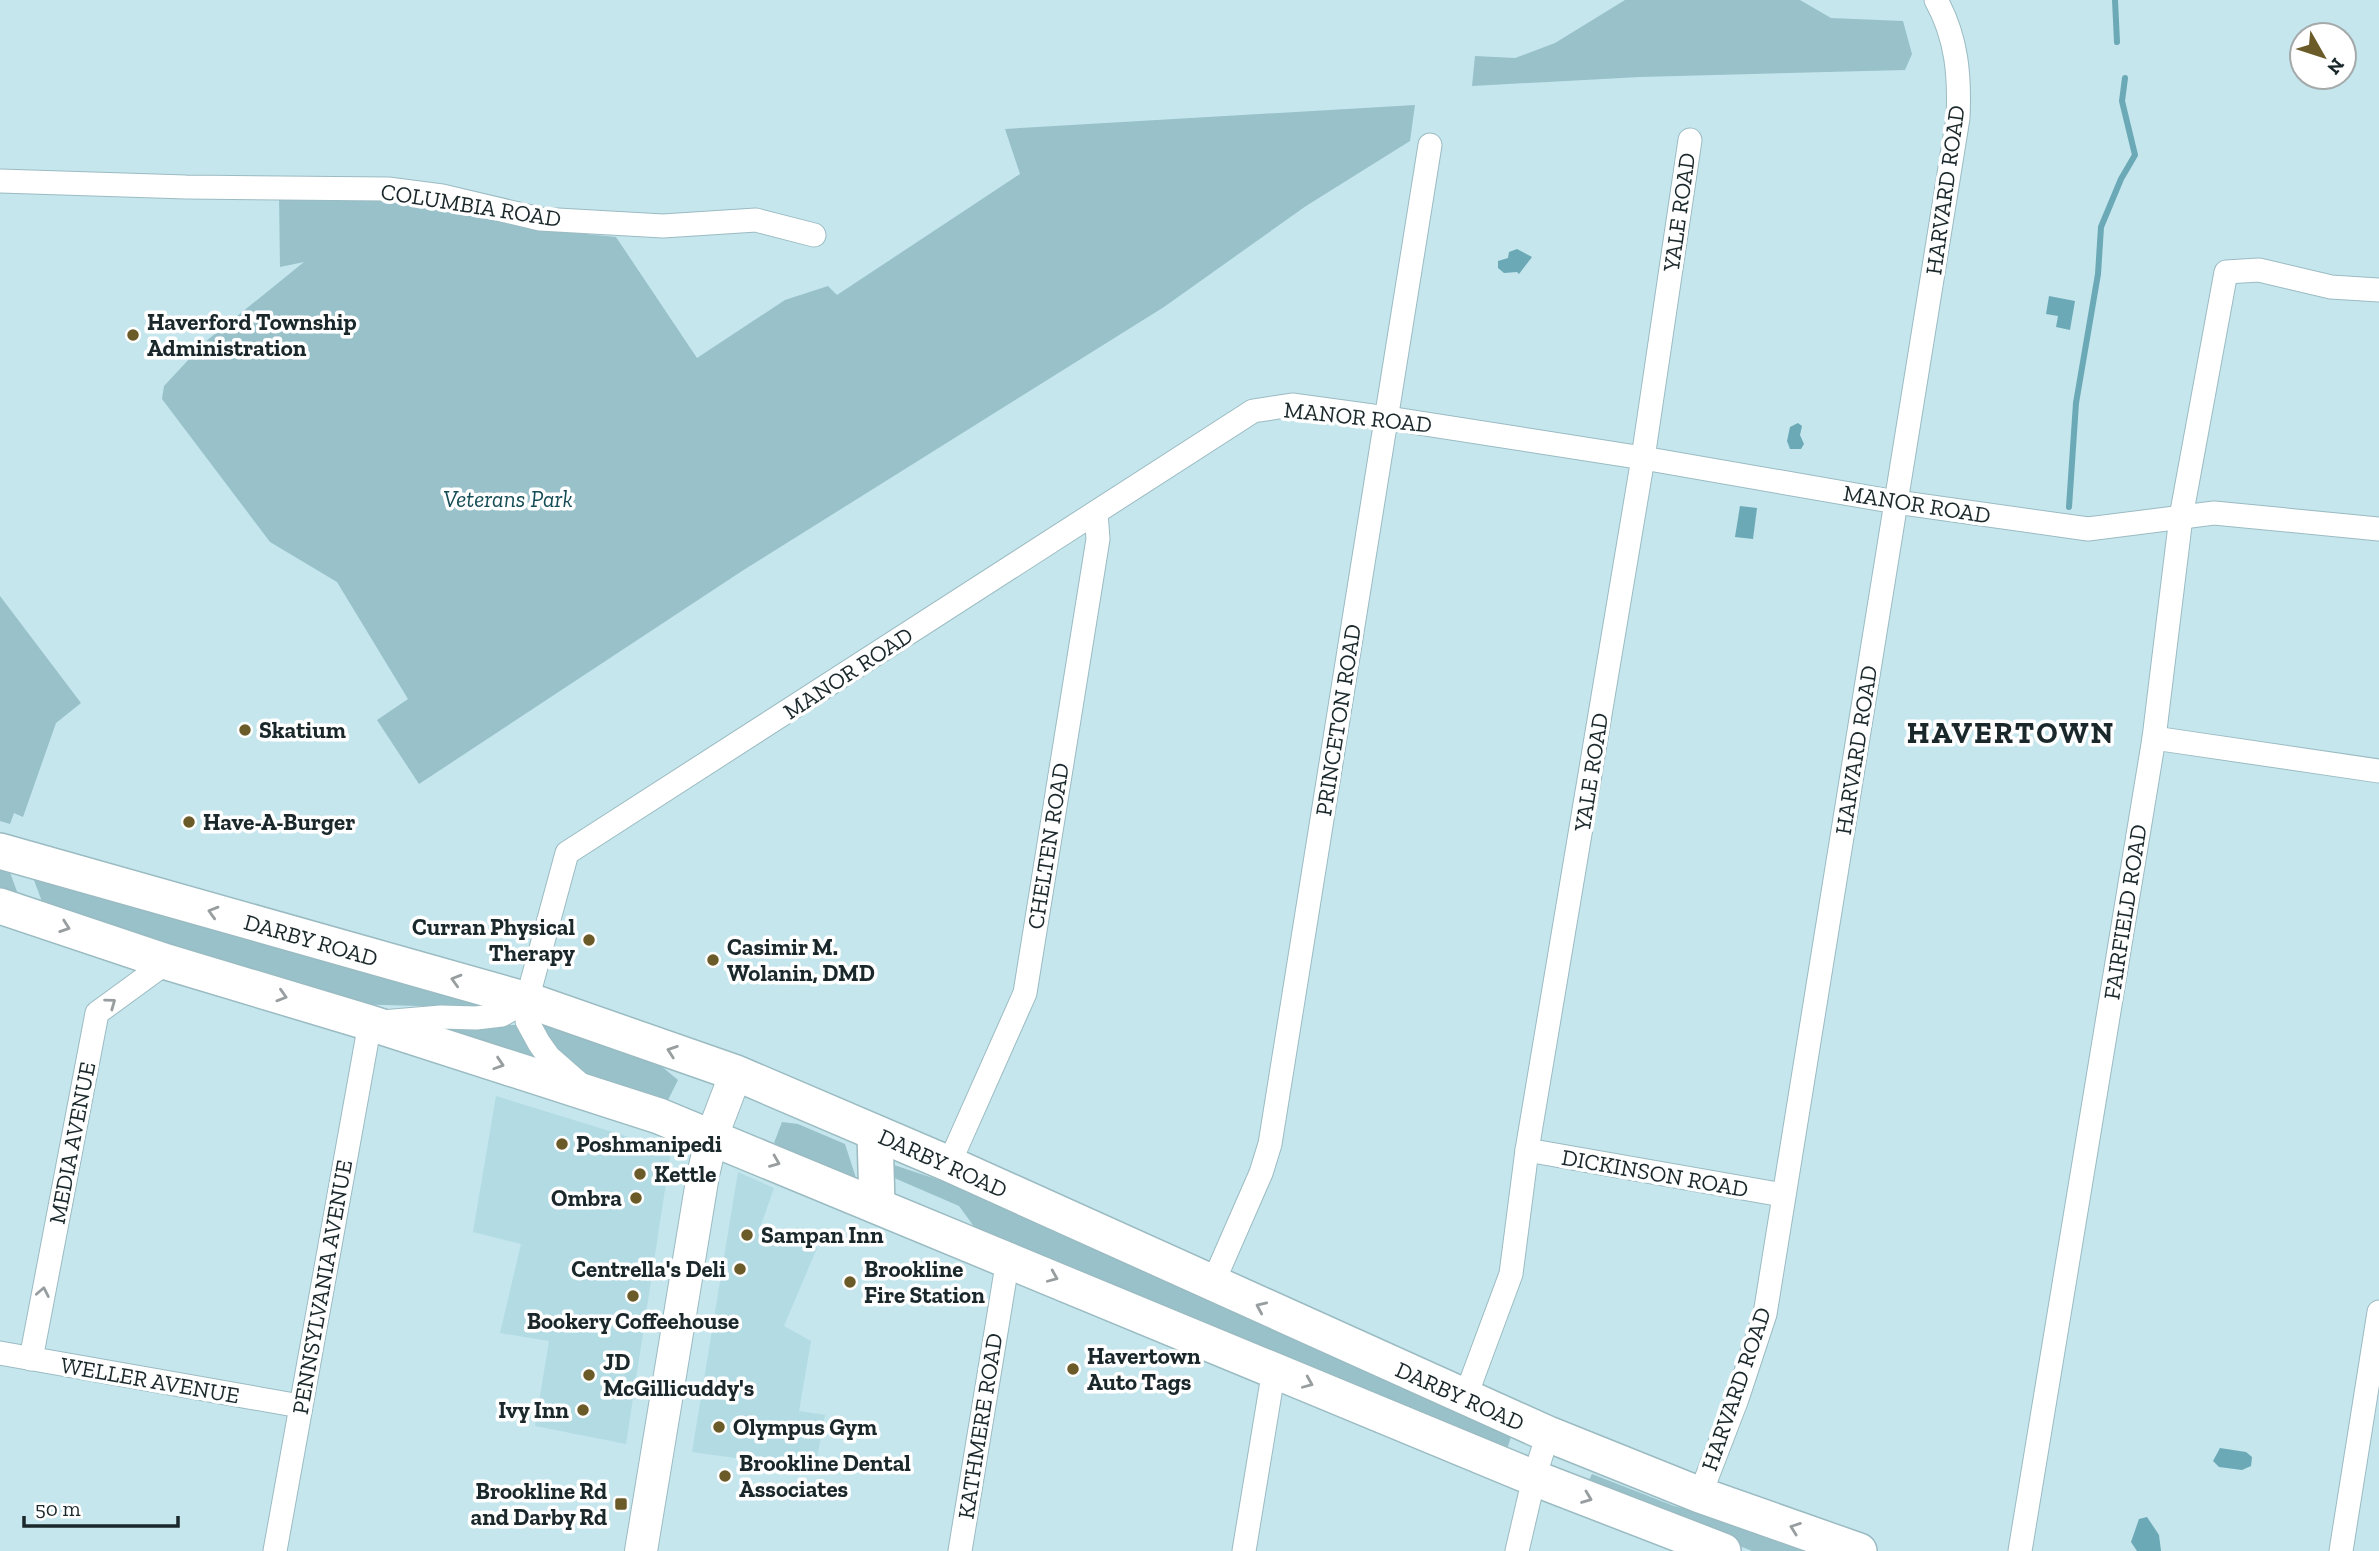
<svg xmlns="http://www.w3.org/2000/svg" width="2379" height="1551" viewBox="0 0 2379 1551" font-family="'Zilla Slab',serif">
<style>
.built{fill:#b2dbe4}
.green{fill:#98c1ca}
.water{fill:#6ba9b7}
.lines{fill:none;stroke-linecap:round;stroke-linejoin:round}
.stream{stroke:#6ba9b7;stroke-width:6}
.street-casing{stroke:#9bbbc2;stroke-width:25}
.secondary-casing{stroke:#9bbbc2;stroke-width:34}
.primary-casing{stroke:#9bbbc2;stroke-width:38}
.street{stroke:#fff;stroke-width:23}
.secondary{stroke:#fff;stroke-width:32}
.primary{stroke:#fff;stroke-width:35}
.oneway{stroke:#989ea0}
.poi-dot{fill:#6b5b28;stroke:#fff;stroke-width:2.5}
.labels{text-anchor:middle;stroke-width:7;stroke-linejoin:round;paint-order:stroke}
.street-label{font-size:23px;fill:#1b282b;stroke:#fff}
.poi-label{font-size:23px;font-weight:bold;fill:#1b282b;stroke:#fff;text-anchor:start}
.park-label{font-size:23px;font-style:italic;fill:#154d57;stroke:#fff}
.district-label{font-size:30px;font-weight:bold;letter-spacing:2px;fill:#1b282b;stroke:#fff}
</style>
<rect width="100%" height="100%" fill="#c5e6ed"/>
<g class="built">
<path d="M496 1096 671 1150 626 1444 535 1426 549 1341 500 1333 521 1244 473 1232Z"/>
<path d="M738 1172 774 1188 761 1225 817 1248 784 1326 811 1341 799 1411 825 1415 815 1469 692 1452Z"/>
</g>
<g class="green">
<path d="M1625 0H1800L1831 18 1903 21 1912 54 1905 70 1640 77 1472 86 1475 56 1515 58 1555 43Z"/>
<path d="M1415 105 1410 141 1306 206 1164 307 742 571 419 784 377 720 408 699 337 582 270 542 162 399 164 386 205 342 304 262 280 267 279 196 400 200 468 211 547 230 616 237 697 358 785 300 828 286 837 295 1020 174 1005 129Z"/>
<path d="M0 596 81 703 56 723 23 817 14 813 10 824 0 821Z"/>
<path d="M0 866 8 867 19 897 0 891Z"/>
<path d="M31 872 492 1008 348 1004 44 907Z"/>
<path d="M533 1018 655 1061 678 1080 665 1106 564 1065Z"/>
<path d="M428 1024 517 1025 536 1060Z"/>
<path d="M782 1122 798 1124 845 1144 856 1178 854 1180 815 1165 774 1143Z"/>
<path d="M891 1164 984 1195 1512 1433 1506 1453 978 1232 959 1206 892 1177Z"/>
<path d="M1592 1474 1674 1506 1721 1518 1817 1551H1752L1587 1484Z"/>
</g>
<g class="water">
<path d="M1517 249 1532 257 1519 274 1517 272 1504 273 1498 268V261L1508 258 1509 252Z"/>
<path d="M2049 296 2075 301 2070 330 2056 327 2058 316 2046 314Z"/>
<path d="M1798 423 1802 426 1800 435 1804 444 1801 449H1790L1787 441 1790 427Z"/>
<path d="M1740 506 1757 508 1753 539 1735 537Z"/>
<path d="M2220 1448 2246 1452 2252 1457 2251 1466 2242 1470 2219 1467 2213 1461Z"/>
<path d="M2147 1517 2159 1535 2161 1551H2137L2131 1542 2139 1519Z"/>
</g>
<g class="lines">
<g class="stream">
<path d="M2115 0 2117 42"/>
<path d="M2069 507 2076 403 2098 274 2101 227 2121 179 2135 155 2122 101 2125 78"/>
</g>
<g class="street-casing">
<g id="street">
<path d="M0 181 186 187 388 189 442 196 540 219 663 226 756 220 814 235"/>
<path d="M2154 738 2379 771"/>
<path d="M581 1085 549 1057 539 1043 527 1021V1000L567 853 1253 411 1292 405 1387 418 1643 458 1896 502 2088 529 2214 513 2379 529"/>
<path d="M1527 1150 1783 1195"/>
<path d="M949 1164 1025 993 1098 539 1096 513"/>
<path d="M1212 1285 1261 1173 1270 1144 1430 145"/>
<path d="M0 1353 300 1406"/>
<path d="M31 1359 97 1013 167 962"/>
<path d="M1465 1398 1511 1274 1527 1150 1643 458 1690 140"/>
<path d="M1700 1495 1737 1399 1765 1314 1958 118C1960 76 1957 38 1936 0"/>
<path d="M275 1551 370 1023 441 1017 476 1018 502 1015 527 1000"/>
<path d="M960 1551 1008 1259"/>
<path d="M1244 1551 1274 1369"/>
<path d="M1517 1551 1534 1478 1548 1434"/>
<path d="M2020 1551 2154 738 2181 517 2226 272 2259 270 2331 287 2379 290"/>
<path d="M2341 1551 2379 1312"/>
</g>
</g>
<g class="secondary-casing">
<path id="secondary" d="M641 1551 703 1175 712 1136 736 1073"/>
</g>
<g class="primary-casing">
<g id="primary">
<path d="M0 851 527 1000 736 1073 949 1164 1548 1434 1700 1495 1859 1551"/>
<path d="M0 906 167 962 370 1023 659 1116 1534 1478 1723 1551"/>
<path d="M875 1133 877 1205"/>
</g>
</g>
<use href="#street" class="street"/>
<use href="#secondary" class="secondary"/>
<use href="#primary" class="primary"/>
</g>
<defs><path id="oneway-chevron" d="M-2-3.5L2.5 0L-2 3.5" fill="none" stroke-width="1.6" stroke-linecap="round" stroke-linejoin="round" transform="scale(1.75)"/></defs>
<g class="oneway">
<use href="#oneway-chevron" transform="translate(213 912) rotate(-164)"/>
<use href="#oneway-chevron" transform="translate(65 927) rotate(19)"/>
<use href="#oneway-chevron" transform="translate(456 980) rotate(-164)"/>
<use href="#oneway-chevron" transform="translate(282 996) rotate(17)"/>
<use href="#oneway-chevron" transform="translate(111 1003) rotate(-36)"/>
<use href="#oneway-chevron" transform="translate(672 1051) rotate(-161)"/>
<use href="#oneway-chevron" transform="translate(499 1064) rotate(18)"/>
<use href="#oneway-chevron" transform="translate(775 1162) rotate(22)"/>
<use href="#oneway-chevron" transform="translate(1053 1277) rotate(23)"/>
<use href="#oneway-chevron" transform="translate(43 1292) rotate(-79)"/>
<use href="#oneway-chevron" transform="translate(1261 1307) rotate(-156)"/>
<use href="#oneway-chevron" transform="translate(1308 1383) rotate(23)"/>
<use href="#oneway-chevron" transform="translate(1587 1498) rotate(21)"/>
<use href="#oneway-chevron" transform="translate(1795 1528) rotate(-160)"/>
</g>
<g class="poi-dot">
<circle cx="133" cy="335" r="7"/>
<circle cx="245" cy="730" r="7"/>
<circle cx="189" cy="822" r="7"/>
<circle cx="589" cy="940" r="7"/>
<circle cx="713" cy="960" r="7"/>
<circle cx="562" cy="1144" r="7"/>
<circle cx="640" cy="1174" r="7"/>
<circle cx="636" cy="1198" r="7"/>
<circle cx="747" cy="1235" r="7"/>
<circle cx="740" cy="1269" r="7"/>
<circle cx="850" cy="1282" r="7"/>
<circle cx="633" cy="1296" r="7"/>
<circle cx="1073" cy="1369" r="7"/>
<circle cx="589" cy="1375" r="7"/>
<circle cx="583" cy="1410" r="7"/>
<circle cx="719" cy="1427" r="7"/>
<circle cx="725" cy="1476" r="7"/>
<rect x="614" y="1497" width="14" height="14" rx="3.5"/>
</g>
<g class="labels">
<g class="street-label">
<text transform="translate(1945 190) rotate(-82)" y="8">HARVARD ROAD</text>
<text transform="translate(471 205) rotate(9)" y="8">COLUMBIA ROAD</text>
<text transform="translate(1679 212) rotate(-82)" y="8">YALE ROAD</text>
<text transform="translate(1358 417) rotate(6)" y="8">MANOR ROAD</text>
<text transform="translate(1917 504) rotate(9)" y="8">MANOR ROAD</text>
<text transform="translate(848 673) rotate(-33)" y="8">MANOR ROAD</text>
<text transform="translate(1338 720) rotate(-81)" y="8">PRINCETON ROAD</text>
<text transform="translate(1856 750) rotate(-81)" y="8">HARVARD ROAD</text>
<text transform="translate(1591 772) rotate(-81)" y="8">YALE ROAD</text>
<text transform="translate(1048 846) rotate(-81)" y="8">CHELTEN ROAD</text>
<text transform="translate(2125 912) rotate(-81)" y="8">FAIRFIELD ROAD</text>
<text transform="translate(311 940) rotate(16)" y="8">DARBY ROAD</text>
<text transform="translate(72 1143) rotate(-79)" y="8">MEDIA AVENUE</text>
<text transform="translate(943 1163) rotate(24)" y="8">DARBY ROAD</text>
<text transform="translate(1655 1173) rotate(10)" y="8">DICKINSON ROAD</text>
<text transform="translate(322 1287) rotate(-80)" y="8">PENNSYLVANIA AVENUE</text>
<text transform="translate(150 1380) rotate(10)" y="8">WELLER AVENUE</text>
<text transform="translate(1736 1389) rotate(-71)" y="8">HARVARD ROAD</text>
<text transform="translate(1460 1396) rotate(24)" y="8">DARBY ROAD</text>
<text transform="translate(980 1426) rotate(-81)" y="8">KATHMERE ROAD</text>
</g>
<g class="poi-label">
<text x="147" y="330">Haverford Township<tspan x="147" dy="26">Administration</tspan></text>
<text x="259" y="738">Skatium</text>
<text x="203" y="830">Have-A-Burger</text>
<text x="575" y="935" text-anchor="end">Curran Physical<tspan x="575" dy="26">Therapy</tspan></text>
<text x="727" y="955">Casimir M.<tspan x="727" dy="26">Wolanin, DMD</tspan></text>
<text x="576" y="1152">Poshmanipedi</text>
<text x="654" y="1182">Kettle</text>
<text x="622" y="1206" text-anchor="end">Ombra</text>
<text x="761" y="1243">Sampan Inn</text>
<text x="726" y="1277" text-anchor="end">Centrella's Deli</text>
<text x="864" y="1277">Brookline<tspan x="864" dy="26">Fire Station</tspan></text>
<text x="633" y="1329" text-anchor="middle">Bookery Coffeehouse</text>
<text x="1087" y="1364">Havertown<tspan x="1087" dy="26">Auto Tags</tspan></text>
<text x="603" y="1370">JD<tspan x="603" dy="26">McGillicuddy's</tspan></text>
<text x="569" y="1418" text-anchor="end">Ivy Inn</text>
<text x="733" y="1435">Olympus Gym</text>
<text x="739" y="1471">Brookline Dental<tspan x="739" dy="26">Associates</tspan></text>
<text x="607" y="1499" text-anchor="end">Brookline Rd<tspan x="607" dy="26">and Darby Rd</tspan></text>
</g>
<g class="park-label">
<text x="508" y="507">Veterans Park</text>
</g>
<g class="district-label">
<text x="2011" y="743">HAVERTOWN</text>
</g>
</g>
<g transform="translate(2323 56) rotate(129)"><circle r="33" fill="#ffffff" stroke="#a4a9aa" stroke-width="2"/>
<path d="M0-5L12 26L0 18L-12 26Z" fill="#6b5b28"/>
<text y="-10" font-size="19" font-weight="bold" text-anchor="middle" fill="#1b282b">N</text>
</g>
<path d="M24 1516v10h154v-10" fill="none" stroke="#1b282b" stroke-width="3.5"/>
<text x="35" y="1516" font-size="21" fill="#1b282b" stroke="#ffffff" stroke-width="5" paint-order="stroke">50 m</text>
</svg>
